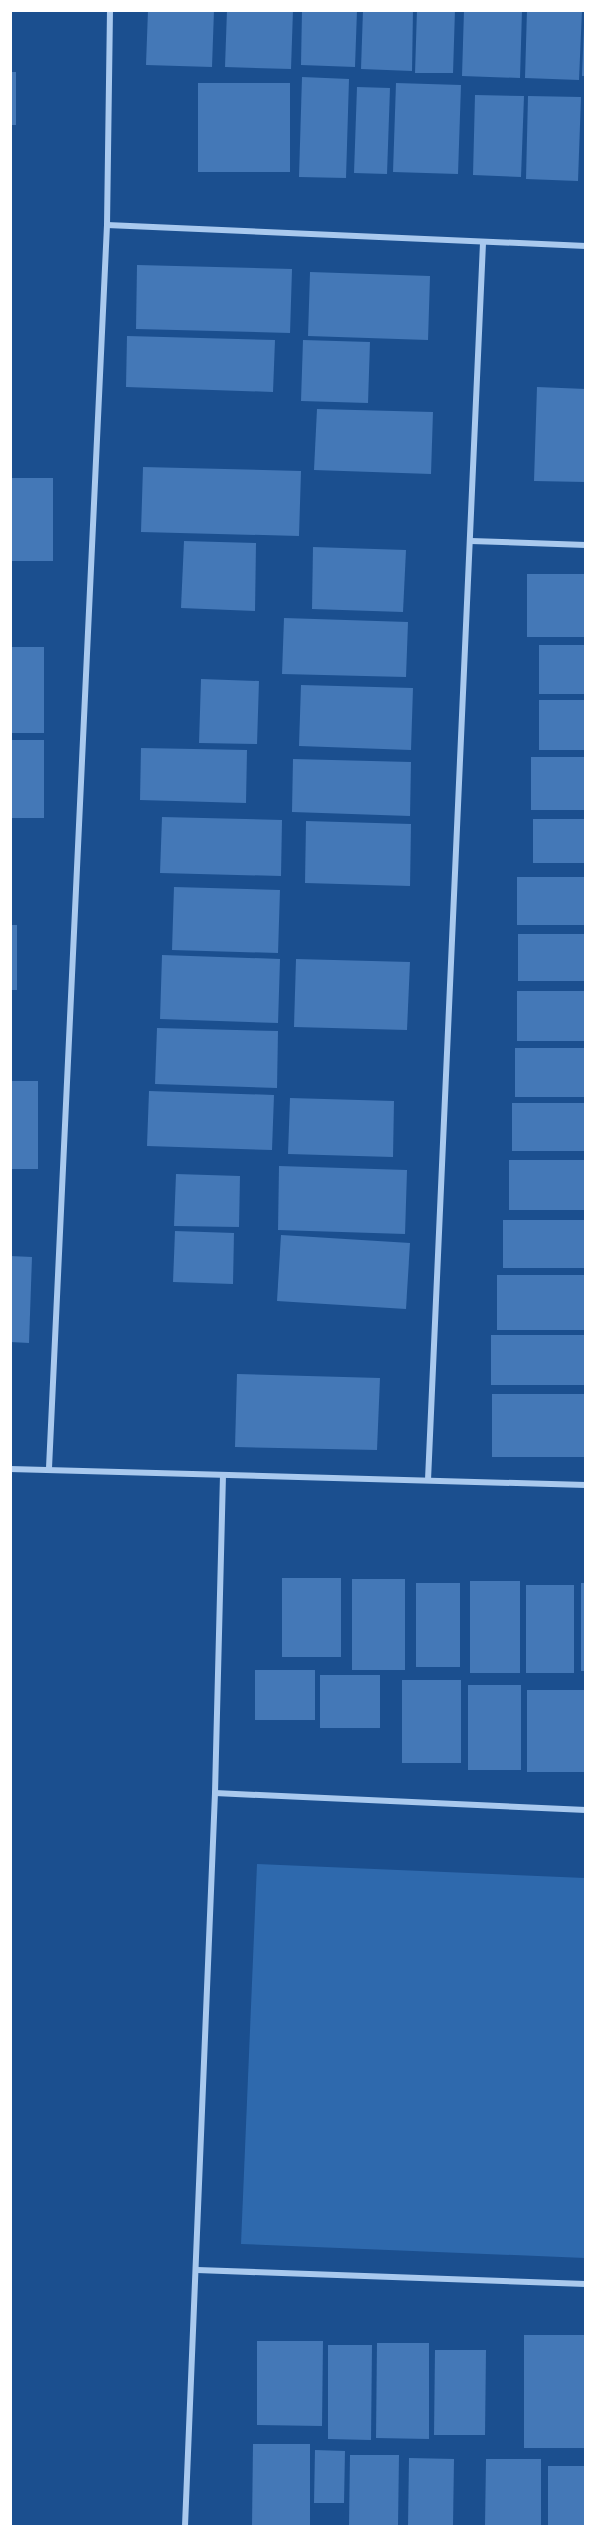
<svg xmlns="http://www.w3.org/2000/svg" width="596" height="2537" viewBox="0 0 596 2537" font-family="'Asap Condensed',sans-serif">
<style>
.green{fill:#2e69ad}
.building{fill:#4478b7}
.lines{fill:none;stroke-linecap:round;stroke-linejoin:round}
.street{stroke:#a9c9ee;stroke-width:6}
</style>
<rect width="100%" height="100%" fill="#1b4f8f"/>
<path class="green" d="M257 1864 585 1878V2258L241 2244Z"/>
<g class="building">
<path d="M148 10H214L212 67 146 65Z"/>
<path d="M227 10H293L291 69 225 67Z"/>
<path d="M302 10H357L355 67 301 65Z"/>
<path d="M363 10H413L412 71 361 69Z"/>
<path d="M417 10H455L453 73H415Z"/>
<path d="M464 10H522L520 78 462 76Z"/>
<path d="M527 10H582L579 80 525 78Z"/>
<path d="M584 26H586V76H582Z"/>
<rect x="10" y="72" width="6" height="53"/>
<path d="M302 77 349 79 346 178 299 177Z"/>
<rect x="198" y="83" width="92" height="89"/>
<path d="M396 83 461 85 458 174 393 172Z"/>
<path d="M357 87 390 88 387 174 354 173Z"/>
<path d="M475 95 524 96 521 177 473 175Z"/>
<path d="M528 96 581 97 578 181 526 179Z"/>
<path d="M137 265 292 269 290 333 136 329Z"/>
<path d="M310 272 430 276 428 340 308 336Z"/>
<path d="M127 336 275 340 273 392 126 387Z"/>
<path d="M303 340 370 342 368 403 301 401Z"/>
<path d="M537 387 586 389V482L534 481Z"/>
<path d="M317 409 433 412 431 474 314 470Z"/>
<path d="M143 467 301 471 299 536 141 532Z"/>
<rect x="10" y="478" width="43" height="83"/>
<path d="M184 541 256 543 255 611 181 608Z"/>
<path d="M313 547 406 550 403 612 312 609Z"/>
<rect x="527" y="574" width="59" height="63"/>
<path d="M284 618 408 622 406 677 282 674Z"/>
<rect x="539" y="645" width="47" height="49"/>
<rect x="10" y="647" width="34" height="86"/>
<path d="M201 679 259 681 257 744 199 743Z"/>
<path d="M301 685 413 688 411 750 299 746Z"/>
<rect x="539" y="700" width="47" height="50"/>
<rect x="10" y="740" width="34" height="78"/>
<path d="M141 748 247 750 246 803 140 800Z"/>
<rect x="531" y="757" width="55" height="53"/>
<path d="M293 759 411 762 410 816 292 812Z"/>
<path d="M162 817 282 820 281 876 160 873Z"/>
<rect x="533" y="819" width="53" height="44"/>
<path d="M306 821 411 824 410 886 305 883Z"/>
<rect x="517" y="877" width="69" height="48"/>
<path d="M174 887 280 890 278 953 172 950Z"/>
<rect x="10" y="925" width="7" height="65"/>
<rect x="518" y="934" width="68" height="47"/>
<path d="M162 955 280 959 278 1023 160 1019Z"/>
<path d="M296 959 410 962 407 1030 294 1027Z"/>
<rect x="517" y="991" width="69" height="50"/>
<path d="M157 1028 278 1031 277 1088 155 1084Z"/>
<rect x="515" y="1048" width="71" height="49"/>
<rect x="10" y="1081" width="28" height="88"/>
<path d="M149 1091 274 1095 272 1150 147 1146Z"/>
<path d="M290 1098 394 1101 393 1157 288 1154Z"/>
<rect x="512" y="1103" width="74" height="48"/>
<rect x="509" y="1160" width="77" height="50"/>
<path d="M279 1166 407 1170 405 1234 278 1230Z"/>
<path d="M176 1174 240 1176 239 1227 174 1226Z"/>
<rect x="503" y="1220" width="83" height="48"/>
<path d="M175 1231 234 1233 233 1284 173 1282Z"/>
<path d="M281 1235 410 1243 406 1309 277 1301Z"/>
<path d="M10 1256 32 1257 29 1343 10 1342Z"/>
<rect x="497" y="1275" width="89" height="55"/>
<rect x="491" y="1335" width="95" height="50"/>
<path d="M237 1374 380 1378 377 1450 235 1447Z"/>
<rect x="492" y="1394" width="94" height="63"/>
<rect x="282" y="1578" width="59" height="79"/>
<rect x="352" y="1579" width="53" height="91"/>
<rect x="470" y="1581" width="50" height="92"/>
<rect x="416" y="1583" width="44" height="84"/>
<rect x="581" y="1583" width="5" height="88"/>
<rect x="526" y="1585" width="48" height="88"/>
<rect x="255" y="1670" width="60" height="50"/>
<rect x="320" y="1675" width="60" height="53"/>
<rect x="402" y="1680" width="59" height="83"/>
<rect x="468" y="1685" width="53" height="85"/>
<rect x="527" y="1690" width="59" height="82"/>
<rect x="524" y="2335" width="62" height="113"/>
<path d="M257 2341H323L322 2426 257 2425Z"/>
<path d="M377 2343H429V2439L376 2438Z"/>
<path d="M328 2345H372L371 2440 328 2439Z"/>
<path d="M435 2350H486L485 2435H434Z"/>
<path d="M253 2444H310V2526H252Z"/>
<path d="M315 2450 345 2451 344 2503H314Z"/>
<path d="M350 2455H399L398 2526H349Z"/>
<path d="M409 2458 454 2459 453 2526H408Z"/>
<path d="M486 2459H541V2526H485Z"/>
<rect x="548" y="2466" width="38" height="60"/>
</g>
<g class="lines">
<g class="street">
<path d="M107 225 586 246"/>
<path d="M471 541 586 545"/>
<path d="M49 1468 107 225 110 10"/>
<path d="M10 1469 586 1485"/>
<path d="M428 1480 483 243"/>
<path d="M215 1793 586 1810"/>
<path d="M197 2270 586 2284"/>
<path d="M185 2526 215 1793 223 1475"/>
</g>
</g>
<rect width="596" height="2537" fill="none" stroke="#ffffff" stroke-width="24"/>
</svg>
